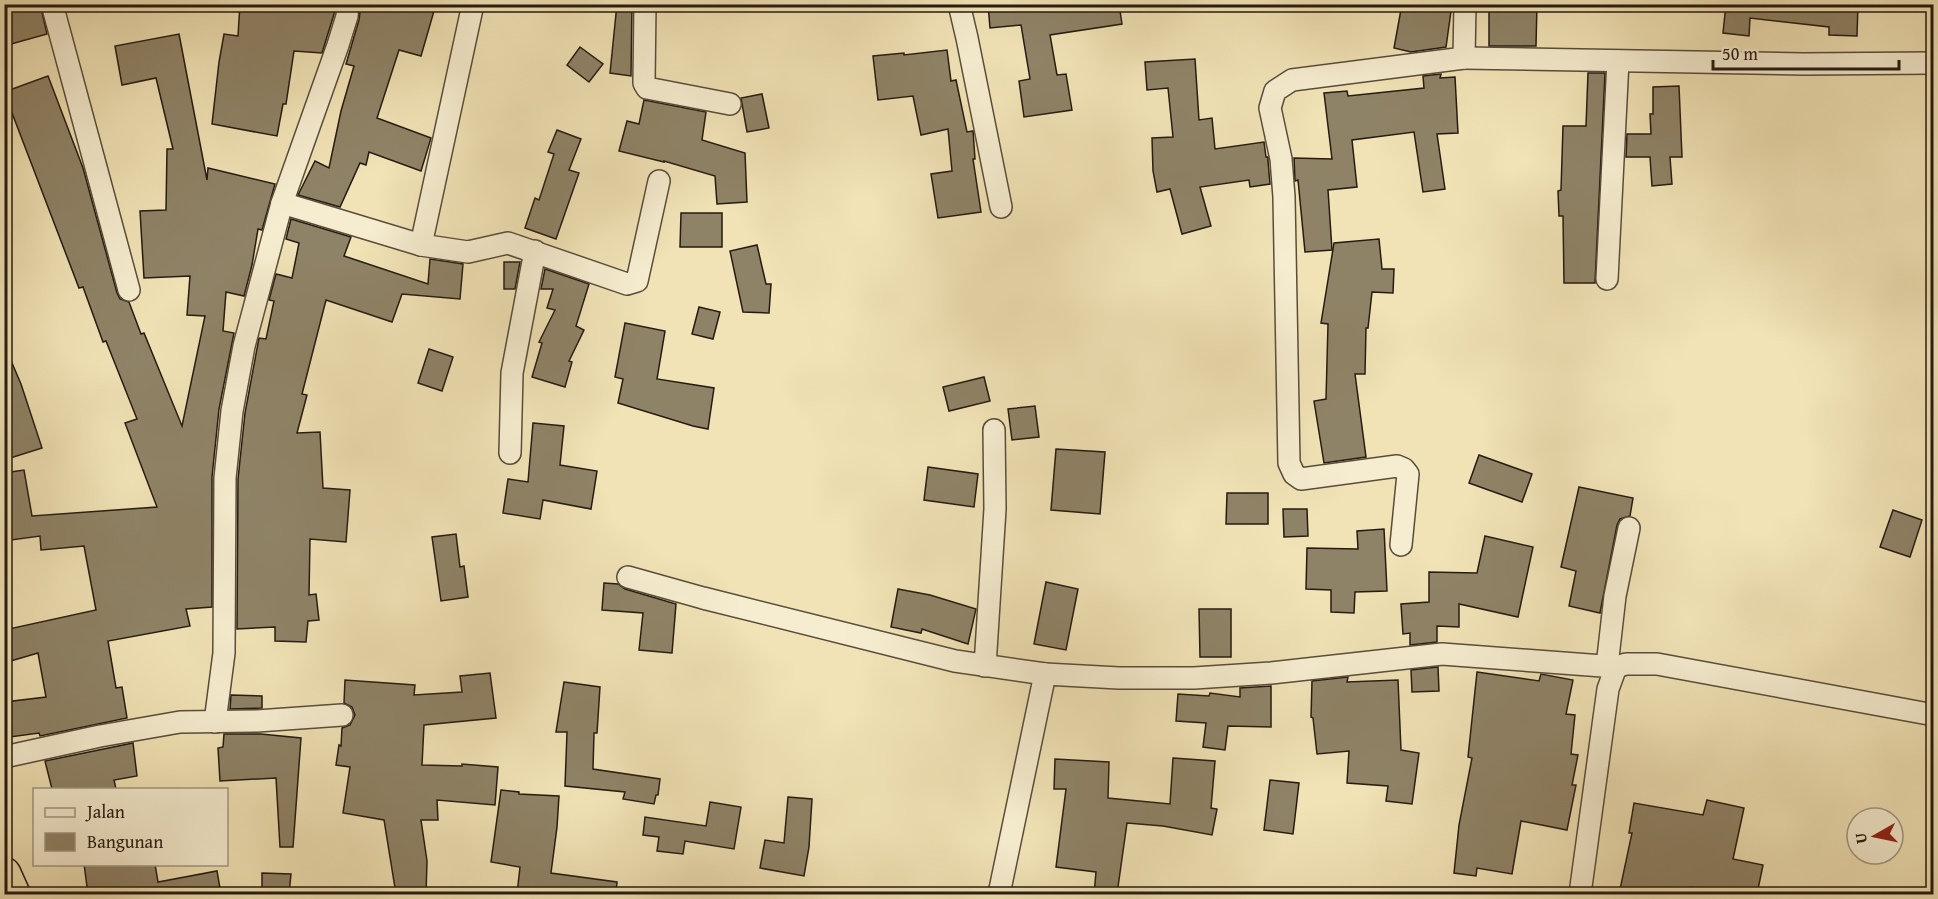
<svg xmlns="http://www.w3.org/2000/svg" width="1938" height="899" viewBox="0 0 1938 899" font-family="'Gentium Book Plus',serif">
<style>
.building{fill:#8f8367;stroke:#251b12;stroke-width:1.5}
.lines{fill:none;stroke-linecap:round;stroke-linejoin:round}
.minor-casing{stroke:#584d3b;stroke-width:24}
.trunk-casing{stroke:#251b12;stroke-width:36}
.minor{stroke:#f6edd0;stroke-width:21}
.trunk{stroke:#f1e3b6;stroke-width:33}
</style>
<rect width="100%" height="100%" fill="#f1e3b6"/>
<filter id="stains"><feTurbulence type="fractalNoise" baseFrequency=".00333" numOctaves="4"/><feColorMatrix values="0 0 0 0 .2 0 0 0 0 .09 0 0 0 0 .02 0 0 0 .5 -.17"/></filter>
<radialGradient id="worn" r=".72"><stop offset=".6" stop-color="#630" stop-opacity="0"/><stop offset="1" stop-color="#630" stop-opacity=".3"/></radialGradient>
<g class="building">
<path d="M4 4H40L47 34 4 46Z"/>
<path d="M240 4H335L334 14 322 53 294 51 286 104H283L277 136 212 124 219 62 224 34 238 36Z"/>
<path d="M361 4H436L421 56 399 50 377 118 431 138 421 171 369 152 366 165 360 163 340 207 298 195 315 161 329 168 341 111 354 66 346 64 359 20Z"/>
<path d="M617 4H632L631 76 610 73Z"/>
<path d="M988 4H1119L1122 24 1050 35 1057 75 1066 74 1072 110 1024 117 1019 81 1030 79 1021 25 990 28Z"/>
<path d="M1402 4H1452L1446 47 1411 52 1394 48Z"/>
<path d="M1489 4H1537L1536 46H1489Z"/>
<path d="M1726 4H1858L1857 36 1829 35V27L1750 18 1749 36 1723 33Z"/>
<path d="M179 34 207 180 208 168 275 184 262 230 258 229 252 265 244 296 226 292 223 331 234 333 219 409 212 477V607L186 609 190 626 108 641 116 688 122 687 127 718 40 736 39 733 10 737 5 702 46 697 38 653 4 663V630L96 610 84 546 41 550 40 536 4 541V473L24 470 32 516 157 507 125 423 137 419 106 341 103 342 83 287 79 288 12 113 4 115V92L48 76 83 168 117 293 120 299 129 302 141 334 144 333 182 426 205 316 187 315 190 276 144 278 140 211 166 210 167 149H173L156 78 122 85 115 46Z"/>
<path d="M580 47 603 64 589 82 567 65Z"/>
<path d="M947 50 951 81 956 80 967 132 973 131 975 159H973L981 212 938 218 931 174 952 171 948 129 921 135 913 96 878 100 873 56 904 53V55Z"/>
<path d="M1195 59 1199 120 1212 118 1215 149 1264 142 1266 157H1268V161L1270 184 1250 187 1249 180 1200 187 1211 226 1182 234 1170 189 1157 192 1153 171 1152 138 1173 137 1168 88 1147 90 1145 62Z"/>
<path d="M1588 73H1605L1595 283H1564L1563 216H1559L1558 191 1561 190 1563 126H1586Z"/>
<path d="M1441 74 1440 78 1455 77 1458 133 1437 134 1445 189 1423 192 1414 132 1352 140 1357 187 1328 190 1332 250 1305 252 1298 180 1295 181 1294 158 1332 159 1324 93 1347 91 1348 96 1424 88 1423 76Z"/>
<path d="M1679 86 1682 157H1670L1672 184 1652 186 1650 157H1626L1627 134H1651L1650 114H1653V87Z"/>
<path d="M762 94 769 128 747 132 741 98Z"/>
<path d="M644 100 706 112 702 140 745 153 747 202 717 204 715 176 664 161V162L619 151 627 121 639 124Z"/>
<path d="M557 130 581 139 569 170 579 173 556 239 525 228 535 198 539 200 554 154 548 152Z"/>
<path d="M681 213H722V247H680Z"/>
<path d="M291 219 351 237 344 256 428 284 430 259 463 264 460 299 402 294 392 322 326 300 302 394 307 395 297 433 320 432 323 488 350 490 346 542 310 539 309 595 316 594 319 620 308 621 306 642 275 641V627L237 629 238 479 245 413 259 338 266 339 274 301 269 300 276 274 292 278 299 243 286 239Z"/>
<path d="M1379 239 1382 269H1394L1393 293 1372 292 1368 328H1366L1365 374H1355L1366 457 1324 463 1314 401 1326 399 1328 324 1321 323 1334 243Z"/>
<path d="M757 245 766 284H771L769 313 743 312 730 251Z"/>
<path d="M504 262H520L515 289H504Z"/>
<path d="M545 269 589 284 576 326 584 330 569 361 572 362 565 387 532 377 542 343 539 342 555 310 547 308 553 289H541Z"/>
<path d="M699 307 720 312 713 339 692 334Z"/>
<path d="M625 323 665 331 657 379 714 388 708 429 693 426 618 403 623 379 615 377Z"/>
<path d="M4 349H6L21 384 42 448 4 460Z"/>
<path d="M429 349 453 357 442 391 418 383Z"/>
<path d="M984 377 990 401 949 411 943 387Z"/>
<path d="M1035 406 1039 437 1012 440 1008 409Z"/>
<path d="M533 423 564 426 560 465 597 471 591 509 543 500 540 519 503 513 508 479 528 482Z"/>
<path d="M1056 449 1105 452 1100 514 1051 510Z"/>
<path d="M1479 455 1532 474 1522 502 1469 483Z"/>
<path d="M928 467 978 474 974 507 924 500Z"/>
<path d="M1579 487 1633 498 1630 516 1620 519 1617 525 1600 613 1569 606 1576 571 1561 567Z"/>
<path d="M1227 493H1268V524H1226Z"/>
<path d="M1283 509H1307L1308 536 1284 537Z"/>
<path d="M1893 510 1922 520 1910 557 1880 547Z"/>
<path d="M1384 529 1387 591 1355 592 1354 613 1331 612V590L1306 589 1307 548 1358 549 1357 531Z"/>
<path d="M456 534 460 567 464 566 468 597 441 601 432 537Z"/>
<path d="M1485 536 1533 547 1518 617 1459 604V627L1437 626V642L1410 645V633L1403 634 1401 604 1429 602V572L1477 573Z"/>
<path d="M1046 582 1078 589 1066 650 1034 644Z"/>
<path d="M604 583 618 584 625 589 676 604 672 653 639 650 643 613 602 610Z"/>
<path d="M898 589 930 595 976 609 968 644 922 629 921 633 891 627Z"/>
<path d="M1199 609H1231V657H1200Z"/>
<path d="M1438 667 1439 691 1412 692 1411 670Z"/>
<path d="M1477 672 1539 681 1541 674 1573 680 1566 714 1575 715 1571 754 1578 755 1572 785H1576L1567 830 1521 821 1512 874 1477 868 1476 876 1454 873 1459 825 1472 758 1468 757Z"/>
<path d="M490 673 496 718 424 725 422 765 462 766V764L498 767 495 805 437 800 438 820H421L427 861 426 894H396L384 820 343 813 350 767 336 765 339 745 341 746 342 728 350 725 355 715 352 707 344 703 345 680 415 685 414 695 462 692 460 676Z"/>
<path d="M1348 677 1347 682 1398 680 1401 750 1419 753 1412 804 1386 801 1388 786 1347 783 1349 751 1317 754 1313 718 1311 717 1312 681Z"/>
<path d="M564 682 600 687 597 733H594L593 769 660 779 658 795H656L654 804 623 799 625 792 565 786 567 732H556Z"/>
<path d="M1271 686V727L1228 726 1225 750 1203 747 1206 723 1176 721 1178 694 1209 696 1210 693 1240 697V688Z"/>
<path d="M231 695 262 696V708L230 709Z"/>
<path d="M224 734H261L301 738 293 847H280L276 778 220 781 218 748 223 747Z"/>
<path d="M133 743 137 776 114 780 116 789H52L45 761Z"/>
<path d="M1173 758 1215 761 1211 808 1217 809 1212 835 1163 826 1127 823 1117 894H1094L1096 872 1056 867 1066 789H1054L1055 759 1109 762 1108 798 1170 804Z"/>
<path d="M1270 780 1299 783 1293 834 1264 830Z"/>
<path d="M501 790 519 792V794L559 796 557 827 551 873 617 882 616 894H517L520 867 491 862Z"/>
<path d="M788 797 812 799 809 847 804 876 760 868 765 840 784 843Z"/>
<path d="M1707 800 1744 808 1733 859 1763 865 1757 894H1726L1690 887 1689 894H1619L1632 833H1629L1634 803 1703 815Z"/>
<path d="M710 802 741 807 734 849 685 841 683 854 657 851 659 837 643 835 645 817 706 826Z"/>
<path d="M84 864H155L158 882 217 871 221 894H88Z"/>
<path d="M262 873 291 874 289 894H262Z"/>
</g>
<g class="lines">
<g class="minor-casing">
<g id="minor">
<path d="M52 4 129 290"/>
<path d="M645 4 644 83 647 88 730 104"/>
<path d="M959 4 967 38 1001 207"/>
<path d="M1464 58 1803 64 1934 63"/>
<path d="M282 203 421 245 468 252 508 243 627 284 637 281 659 181"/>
<path d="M421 245 473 4"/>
<path d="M1607 279 1618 61"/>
<path d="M510 453 512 373 535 251"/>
<path d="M1401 545 1408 474 1404 469 1397 466 1301 479 1294 474 1289 463 1284 197 1281 159 1270 108 1275 91 1292 80 1464 58 1465 4"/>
<path d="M628 577 703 598 955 661 1045 674"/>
<path d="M985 666 995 509 994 430"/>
<path d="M1607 666 1615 596 1629 528"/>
<path d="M1616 667 1626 664H1657L1934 715"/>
<path d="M215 722 224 653 225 478 232 411 244 346 282 203 338 45 347 16 348 4"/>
<path d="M4 757 100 736 180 722 257 721 342 715"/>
<path d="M999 894 1045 674 1119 678H1194L1271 673 1442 654 1616 667 1608 689 1580 894"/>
</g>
</g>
<g class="trunk-casing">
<path id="trunk" d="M4 874 13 894"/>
</g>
<use href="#minor" class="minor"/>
<use href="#trunk" class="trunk"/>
</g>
<rect width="1938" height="899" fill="none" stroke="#f1e3b6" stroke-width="24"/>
<rect x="6" y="6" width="1926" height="887" fill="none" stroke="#251b12" stroke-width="3"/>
<rect x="12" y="12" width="1914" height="875" fill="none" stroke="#251b12" stroke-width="1.5"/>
<rect x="33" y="788" width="195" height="78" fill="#f6edd0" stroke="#a29984" stroke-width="1.5"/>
<rect x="45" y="808" width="30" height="9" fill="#f6edd0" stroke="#a29984" stroke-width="1.5"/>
<text x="87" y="818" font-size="18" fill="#251b12">Jalan</text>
<rect x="45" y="833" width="30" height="18" fill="#8f8367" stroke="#a29984" stroke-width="1.5"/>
<text x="87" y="848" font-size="18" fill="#251b12">Bangunan</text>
<g transform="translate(1875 836) rotate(261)"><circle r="28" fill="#f6edd0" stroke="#a29984" stroke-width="1.5"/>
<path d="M0-4.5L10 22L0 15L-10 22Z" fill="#8f2418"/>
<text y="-9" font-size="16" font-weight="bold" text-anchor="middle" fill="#251b12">U</text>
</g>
<path d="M1713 60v9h186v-9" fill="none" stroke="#251b12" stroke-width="3"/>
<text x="1722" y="60" font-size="18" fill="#251b12" stroke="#f6edd0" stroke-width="4.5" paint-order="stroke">50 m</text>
<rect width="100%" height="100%" filter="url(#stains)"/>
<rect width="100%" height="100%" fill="url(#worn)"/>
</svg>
